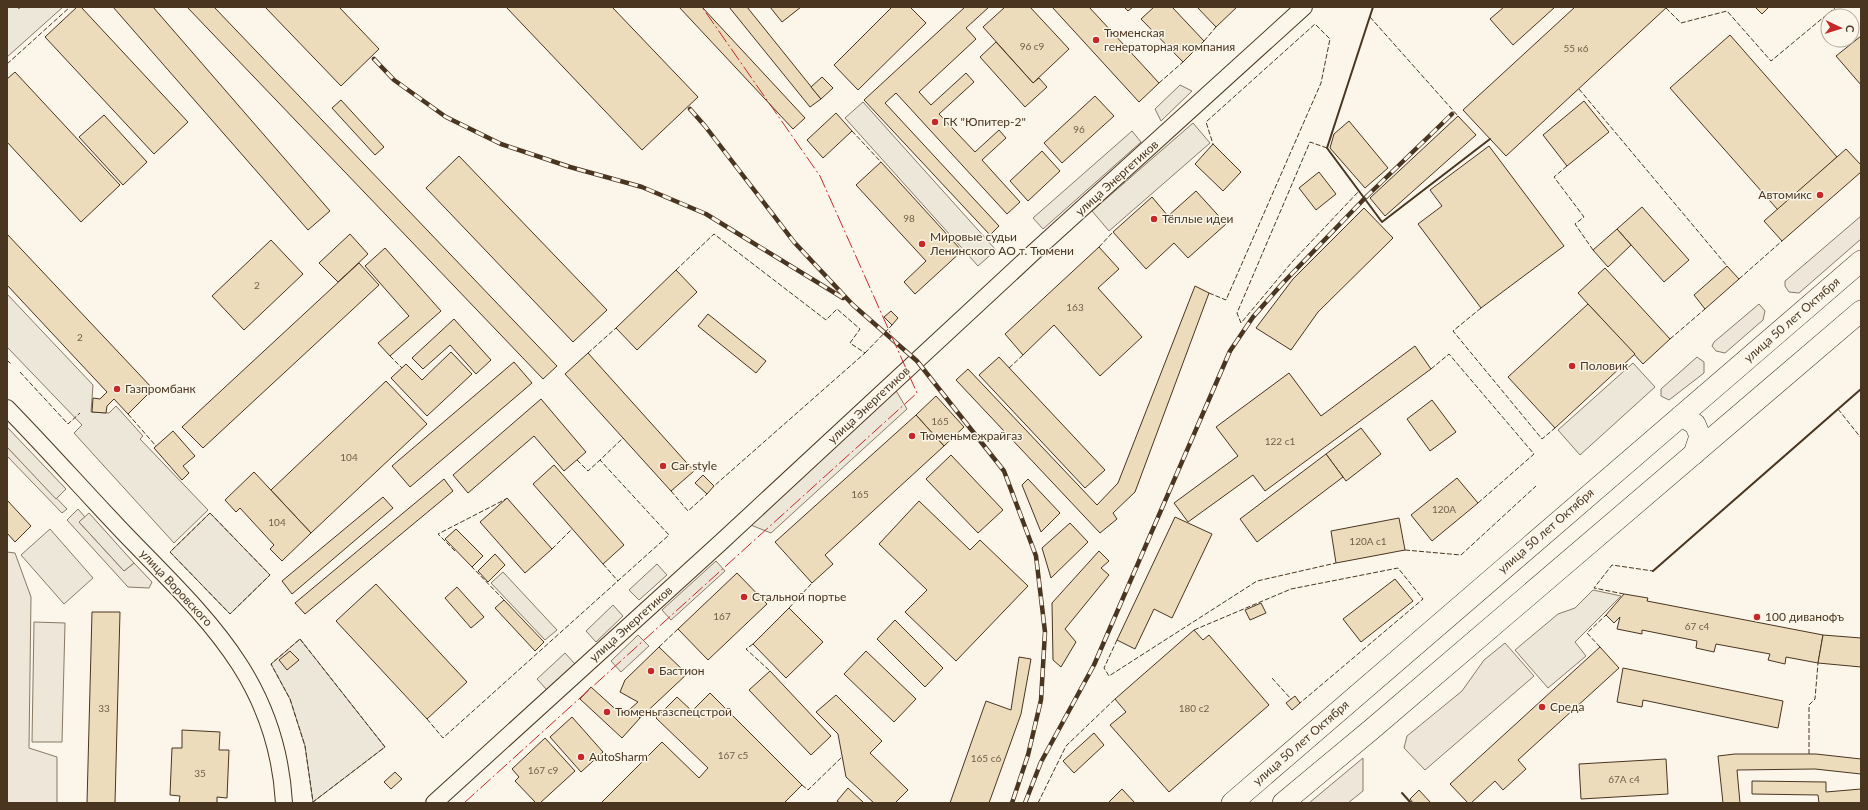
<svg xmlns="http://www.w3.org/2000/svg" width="1868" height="810" viewBox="0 0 1868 810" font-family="Lato,sans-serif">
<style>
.green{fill:#ede6d9;stroke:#887966}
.parking{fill:#ede7d9;stroke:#887966}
.building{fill:#ecdcbc;stroke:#4a3520}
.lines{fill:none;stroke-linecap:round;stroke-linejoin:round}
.minor-casing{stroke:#4a3520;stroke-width:18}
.major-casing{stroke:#4a3520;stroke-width:22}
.minor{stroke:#fbf6e9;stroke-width:16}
.major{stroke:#fbf6e9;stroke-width:21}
.rail-casing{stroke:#4a3520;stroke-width:4.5}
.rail{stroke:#fbf6e9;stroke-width:3;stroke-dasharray:9;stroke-linecap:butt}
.fence{stroke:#4a3520;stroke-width:1;stroke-dasharray:5 2;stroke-linecap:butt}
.wall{stroke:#4a3520;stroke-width:2}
.power{stroke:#c62828;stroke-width:1;stroke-dasharray:14 3 2 3;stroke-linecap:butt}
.poi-dot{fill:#c62828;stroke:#fbf6e9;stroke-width:1.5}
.labels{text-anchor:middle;stroke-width:3;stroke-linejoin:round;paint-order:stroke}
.number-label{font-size:10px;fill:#725f47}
.poi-label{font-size:12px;fill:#4a3520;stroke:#fbf6e9;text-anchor:start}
.street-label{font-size:12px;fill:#4a3520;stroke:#fbf6e9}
</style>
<rect width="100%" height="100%" fill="#fbf6e9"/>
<g class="green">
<path d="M1861 216V239L1799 293 1789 292 1785 286V281Z"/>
<path d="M1759 304 1765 311 1763 320 1725 353 1716 351 1712 346 1714 342Z"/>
<path d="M1697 357 1704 362V373L1669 400 1661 396V389Z"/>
<path d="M7 447 67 509 62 513 7 456Z"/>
<path d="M78 509 85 517 79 522 124 571 134 563 152 582 149 588 128 587 67 520Z"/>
<path d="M7 552 15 553 31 597 29 748 57 757V803H7Z"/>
<path d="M34 622 65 623 62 742H32Z"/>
<path d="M1505 643 1534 676 1425 770 1404 748 1407 736 1462 691 1484 660Z"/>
<path d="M1363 758V791L1348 803H1309Z"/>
</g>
<g class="parking">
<path d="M7 7H17L19 9 20 7H63L7 57Z"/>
<path d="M1180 85 1192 91 1161 121 1155 109Z"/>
<path d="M863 102 996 250 978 266 845 118Z"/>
<path d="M1193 123 1210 143 1109 231 1092 211Z"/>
<path d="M1132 131 1141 142 1043 229 1033 218Z"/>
<path d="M7 294 93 385 91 412 109 413 116 406 143 436 140 439 208 510 174 543 74 433 82 425 7 347Z"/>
<path d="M1633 363 1655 387 1580 455 1558 430Z"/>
<path d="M892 384 907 409 771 533 743 522Z"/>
<path d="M7 427 66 489 56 499 7 447Z"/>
<path d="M89 513 134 563 124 571 79 522Z"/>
<path d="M210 513 270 575 230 614 170 552Z"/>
<path d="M50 529 93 578 64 604 21 555Z"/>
<path d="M716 561 725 571 671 620 662 610Z"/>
<path d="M657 564 667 575 639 600 629 590Z"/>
<path d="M503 572 557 630 545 640 491 583Z"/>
<path d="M1593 590 1621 596 1575 642 1586 656 1548 688 1515 650 1558 614 1575 608Z"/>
<path d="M613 605 623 616 596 642 586 631Z"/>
<path d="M638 635 649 646 621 672 611 661Z"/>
<path d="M300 639 385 747 313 802 305 746 290 699 271 664Z"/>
<path d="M565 653 575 664 547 690 537 679Z"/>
</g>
<g class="building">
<path d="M77 7H81L188 122 154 154 45 37Z"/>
<path d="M113 7H153L330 211 308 230Z"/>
<path d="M187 7H214L557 366 543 379Z"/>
<path d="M265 7H339L379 49 341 86Z"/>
<path d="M506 7H612L698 97 642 150Z"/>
<path d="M679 7H702L805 118 793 129Z"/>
<path d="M729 7H747L821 99 810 107Z"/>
<path d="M770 7H801L782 22Z"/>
<path d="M892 7H910L926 23 858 90 834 65Z"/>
<path d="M965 7H989L966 28 976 39 919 92 931 105 966 73 974 82 939 114 975 152 999 130 1006 138 982 160 1020 202 1007 214 896 93 885 103 999 226 990 235 864 100Z"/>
<path d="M1005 7H1030L1069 49 1033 83 983 27Z"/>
<path d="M1052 7H1089L1159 83 1139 102Z"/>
<path d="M1124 7H1133L1128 11Z"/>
<path d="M1154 7H1172L1204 41 1183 62 1141 19Z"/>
<path d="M1197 7H1237L1216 27Z"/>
<path d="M1504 7H1555L1513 45 1490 19Z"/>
<path d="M1575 7H1667L1506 156 1463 110Z"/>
<path d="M1755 7H1769L1762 14Z"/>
<path d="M1730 35 1837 157 1778 210 1670 88Z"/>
<path d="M1861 36V85L1836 56Z"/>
<path d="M996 42 1033 83 1039 78 1047 87 1025 107 980 57Z"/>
<path d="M15 72 120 185 81 222 7 142V79Z"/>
<path d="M822 77 833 88 821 99 811 87Z"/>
<path d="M1095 96 1114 116 1062 163 1044 143Z"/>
<path d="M341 100 384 147 375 155 332 108Z"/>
<path d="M1584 101 1609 132 1567 166 1543 135Z"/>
<path d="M836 113 852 131 823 158 807 140Z"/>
<path d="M104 115 147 162 123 185 79 137Z"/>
<path d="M1458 116 1476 135 1385 216 1370 198Z"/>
<path d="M1349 121 1388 168 1365 188 1330 148 1334 134Z"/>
<path d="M1213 144 1241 172 1223 191 1195 164Z"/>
<path d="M1489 146 1564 246 1481 308 1418 224 1442 206 1430 190Z"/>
<path d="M1846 149 1861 165V172L1782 241 1764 221Z"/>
<path d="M1042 151 1060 171 1028 201 1010 181Z"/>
<path d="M459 156 607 310 573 342 426 188Z"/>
<path d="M881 162 962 251 915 294 904 282 926 261 856 185Z"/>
<path d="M1319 172 1336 194 1316 210 1299 188Z"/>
<path d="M1196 191 1226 224 1188 258 1174 243 1146 269 1113 232 1152 197 1168 216Z"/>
<path d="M1642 207 1689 260 1664 282 1617 229Z"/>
<path d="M1364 208 1393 238 1318 312 1291 350 1256 328 1293 279Z"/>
<path d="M1617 229 1631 245 1608 267 1593 250Z"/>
<path d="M7 234 153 389 128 414 114 399 107 406 106 413 92 412 93 398 100 399 107 392 7 285Z"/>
<path d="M350 234 368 254 338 282 319 263Z"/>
<path d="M271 240 303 274 244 330 212 296Z"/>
<path d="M1099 247 1119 269 1098 288 1142 337 1100 376 1054 325 1023 355 1005 334Z"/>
<path d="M385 248 441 311 390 356 378 343 409 316 365 266Z"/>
<path d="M359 263 379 285 203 448 182 427Z"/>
<path d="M1727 266 1739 279 1705 309 1694 295Z"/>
<path d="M1605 268 1670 339 1643 364 1578 293Z"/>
<path d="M676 270 697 292 637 350 616 328Z"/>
<path d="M1195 286 1209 293 1135 492 1113 513 1117 519 1100 533 956 380 968 369 1097 505 1118 483Z"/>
<path d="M1588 304 1635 354 1555 428 1508 377Z"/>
<path d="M891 311 898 318 892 325 884 317Z"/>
<path d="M708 314 766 361 756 373 698 326Z"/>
<path d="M454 319 491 360 476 374 450 345 423 369 412 358Z"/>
<path d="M1415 346 1431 369 1265 491 1253 475 1188 522 1174 503 1238 456 1216 427 1289 373 1321 416Z"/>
<path d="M451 352 472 374 427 416 391 378 406 364 422 380Z"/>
<path d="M588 353 694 471 671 491 565 374Z"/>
<path d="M999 357 1105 470 1085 488 979 375Z"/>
<path d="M514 362 532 383 410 487 392 466Z"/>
<path d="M386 381 427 424 311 533 271 490Z"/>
<path d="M936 396 964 427 944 446 916 415Z"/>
<path d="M541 399 586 452 564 471 534 436 468 493 453 475Z"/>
<path d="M1432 400 1456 432 1430 451 1407 419Z"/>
<path d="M916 415 944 446 825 555 833 564 812 583 775 542Z"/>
<path d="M1361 428 1381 454 1346 481 1326 454Z"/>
<path d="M173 431 195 456 183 466 189 473 182 480 154 448Z"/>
<path d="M1326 454 1343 477 1257 542 1240 519Z"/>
<path d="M951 455 1003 510 978 533 926 479Z"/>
<path d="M554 465 624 545 603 564 533 484Z"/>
<path d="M254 472 311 533 282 561 270 549 274 545 240 508 236 512 225 500Z"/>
<path d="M703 475 714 486 707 494 695 483Z"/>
<path d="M1457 478 1478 503 1432 541 1411 515Z"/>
<path d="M444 479 453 491 305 614 295 603Z"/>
<path d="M1028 479 1060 513 1041 532 1022 485Z"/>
<path d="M383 497 393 508 292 594 282 581Z"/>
<path d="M507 498 552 549 525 573 480 522Z"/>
<path d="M7 500 31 526 15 542 7 533Z"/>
<path d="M919 501 970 550 980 540 1028 586 956 661 905 612 927 590 879 544Z"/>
<path d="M1175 517 1212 534 1172 618 1154 609 1135 649 1117 640Z"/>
<path d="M1399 518 1405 550 1336 563 1331 531Z"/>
<path d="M1070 523 1088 542 1051 578 1042 548Z"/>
<path d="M456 529 483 556 472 567 445 539Z"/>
<path d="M1099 551 1109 561 1101 568 1109 575 1065 629 1076 642 1061 667 1053 660 1052 603Z"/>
<path d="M495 554 505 565 488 582 478 571Z"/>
<path d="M737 573 767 604 708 660 678 629Z"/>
<path d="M1395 579 1413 601 1361 642 1343 619Z"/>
<path d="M376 584 467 682 427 719 336 621Z"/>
<path d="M457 587 484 617 471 628 445 598Z"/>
<path d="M1624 594 1648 598 1647 601 1823 635 1818 663 1786 657 1785 664 1768 660 1770 654 1716 644 1714 652 1696 648 1697 641 1642 630V634L1617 629 1620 617 1614 623 1606 615Z"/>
<path d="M504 600 544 642 535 651 495 608Z"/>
<path d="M1261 603 1266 613 1250 620 1245 610Z"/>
<path d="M789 608 823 642 786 678 753 644Z"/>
<path d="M92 612H120L115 803H87Z"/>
<path d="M895 620 943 668 925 687 877 639Z"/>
<path d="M1194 630 1203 640 1209 635 1269 705 1169 792 1110 725 1126 712 1115 699Z"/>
<path d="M1823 635 1861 638V667L1818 663Z"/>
<path d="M659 647 687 674 640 718 630 709 638 702 620 692 625 680Z"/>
<path d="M1600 647 1619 668 1518 760 1526 769 1503 790 1495 781 1471 803H1468L1450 784Z"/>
<path d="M290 651 299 660 287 670 279 660Z"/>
<path d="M866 651 916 699 894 722 844 674Z"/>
<path d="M1019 657 1031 659 1021 714 989 803H950L986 701 1011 710Z"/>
<path d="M1623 668 1783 701 1778 728 1643 700 1642 707 1617 702Z"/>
<path d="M770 671 831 736 811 755 749 690Z"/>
<path d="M591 687 623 716 630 709 640 718 622 738 580 699Z"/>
<path d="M710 693 802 785 784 803H601L662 742 699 778 708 768 656 718 677 697 692 711Z"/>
<path d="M836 695 882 741 870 753 908 790 895 803H874L846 777 838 734 816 712Z"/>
<path d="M1295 696 1300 703 1292 710 1286 703Z"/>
<path d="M572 717 603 752 581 772 550 737Z"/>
<path d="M182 730 220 732 219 750H229L227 798 217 797V803H179L180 796 170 795 172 748H182Z"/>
<path d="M1094 733 1104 745 1074 773 1063 761Z"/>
<path d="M545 738 575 771 540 803H536L515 781 519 777 512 769Z"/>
<path d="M1735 754H1816L1861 759V774L1815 769 1737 770 1740 803H1723L1718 756Z"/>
<path d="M1666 759 1668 794 1581 799 1579 764Z"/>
<path d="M395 772 402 779 391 789 384 782Z"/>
<path d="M1752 781 1826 782V792L1861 789V803H1819L1818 795 1752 794Z"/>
<path d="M848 788 864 803H840L837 801Z"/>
<path d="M1122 789 1135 803H1108Z"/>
<path d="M1419 790 1431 803H1413L1410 799Z"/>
</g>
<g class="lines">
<g class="minor-casing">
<g id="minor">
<path d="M7 408C47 449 85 492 125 534 205 617 277 679 284 803"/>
<path d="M434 803 719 544 1035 251 1304 7"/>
</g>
</g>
<g class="major-casing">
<g id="major">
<path d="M1681 416 1695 424 1700 436 1694 454"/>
<path d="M1232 803 1861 261"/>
<path d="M1283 803 1372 729 1861 311"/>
</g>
</g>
<use href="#minor" class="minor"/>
<use href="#major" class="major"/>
<g class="rail-casing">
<g id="rail">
<path d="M374 59 394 80 446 117 501 144 570 167 642 187 706 214 843 298"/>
<path d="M690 109 705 126 794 242 853 305 917 361 1004 471 1036 556 1045 632 1041 700 1028 755 1012 803"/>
<path d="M1025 803 1041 762 1094 665 1230 351 1253 317 1282 284 1365 198 1452 114"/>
</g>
</g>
<use href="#rail" class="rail"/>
<g class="fence">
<path d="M1666 8 1681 23 1727 11 1771 61 1836 7"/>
<path d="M1370 17 1458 116"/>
<path d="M1204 41 1216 27"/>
<path d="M7 64 70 7"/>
<path d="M1159 83 1183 62"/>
<path d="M1579 89 1727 266"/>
<path d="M852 131 881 162"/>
<path d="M1327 148 1310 142 1237 313 1241 323 1292 262 1359 191"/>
<path d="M1567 166 1554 177 1584 217 1575 224 1593 250"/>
<path d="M1099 247 1113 232"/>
<path d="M676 270 714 234 826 320 837 309 860 329 850 343 865 353 714 486"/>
<path d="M1739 279 1782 241"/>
<path d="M1209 293 1226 300 1321 83 1330 39 1315 24 1206 122 1213 144"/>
<path d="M1481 308 1453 331 1542 439 1555 428"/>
<path d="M1670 339 1705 309"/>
<path d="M588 353 616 328"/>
<path d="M865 353 892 325"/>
<path d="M390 356 402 368"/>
<path d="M7 360 11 364"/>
<path d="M1009 368 1023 355"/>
<path d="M1431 369 1449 354 1534 454 1478 503"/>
<path d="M20 372 68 424 80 413"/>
<path d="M1838 409 1861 438"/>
<path d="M128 414 156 446"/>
<path d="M577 460 588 471 600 460"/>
<path d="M671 491 688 511 707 494"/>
<path d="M210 513 270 575 230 614 170 552Z"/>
<path d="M552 549 572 529"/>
<path d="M1405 550 1461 555 1536 486"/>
<path d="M455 551 438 534 506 499"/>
<path d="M603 564 618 581"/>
<path d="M471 566 504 600"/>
<path d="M1624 594 1594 588 1612 565 1653 571"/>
<path d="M789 608 812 583"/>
<path d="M1194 630 1291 589 1398 568 1423 599 1300 703"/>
<path d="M300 639 385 747 313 802 305 746 290 699 271 664Z"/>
<path d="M1117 640 1104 668 1109 676 1257 581 1336 563"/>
<path d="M753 644 746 649 770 671"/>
<path d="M659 647 678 629"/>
<path d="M1600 647 1587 633 1606 615"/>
<path d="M1272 678 1291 699"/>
<path d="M427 719 443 738 669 535 600 460 623 438"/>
<path d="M1809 754V705L1815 699 1818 663"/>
<path d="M802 785 808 790 842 757"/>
<path d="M1038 803 1066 746 1115 699"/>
</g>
<g class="wall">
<path d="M1373 7 1327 148 1382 222 1490 139"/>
<path d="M1653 571 1861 389"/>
<path d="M1402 793 1411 803"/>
</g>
<path class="power" d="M464 803 917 393 820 176 702 7"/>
</g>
<g class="poi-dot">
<circle cx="1096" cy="40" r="4"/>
<circle cx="935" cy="122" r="4"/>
<circle cx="1820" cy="195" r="4"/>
<circle cx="1154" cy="219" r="4"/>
<circle cx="922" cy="244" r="4"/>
<circle cx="1572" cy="366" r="4"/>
<circle cx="117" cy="389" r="4"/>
<circle cx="912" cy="436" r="4"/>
<circle cx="663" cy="466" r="4"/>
<circle cx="744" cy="597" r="4"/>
<circle cx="1757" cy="617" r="4"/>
<circle cx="651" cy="671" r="4"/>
<circle cx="1542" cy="707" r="4"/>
<circle cx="607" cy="712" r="4"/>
<circle cx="581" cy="757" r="4"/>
</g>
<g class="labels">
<g class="number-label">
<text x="1032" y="50">96 с9</text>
<text x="1576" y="52">55 к6</text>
<text x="1079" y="133">96</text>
<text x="909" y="222">98</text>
<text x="257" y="289">2</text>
<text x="1075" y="311">163</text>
<text x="80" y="341">2</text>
<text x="940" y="425">165</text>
<text x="1280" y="445">122 с1</text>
<text x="349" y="461">104</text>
<text x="860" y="498">165</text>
<text x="1444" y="513">120А</text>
<text x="277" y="526">104</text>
<text x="1368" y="545">120А с1</text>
<text x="722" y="620">167</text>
<text x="1697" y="630">67 с4</text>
<text x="104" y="712">33</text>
<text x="1194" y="712">180 с2</text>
<text x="733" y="759">167 с5</text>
<text x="986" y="762">165 с6</text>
<text x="543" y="774">167 с9</text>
<text x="200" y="777">35</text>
<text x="1624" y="783">67А с4</text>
</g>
<g class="poi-label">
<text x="1104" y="37">Тюменская<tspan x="1104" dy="14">генераторная компания</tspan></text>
<text x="943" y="126">ГК "Юпитер-2"</text>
<text x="1812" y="199" text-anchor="end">Автомикс</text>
<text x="1162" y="223">Тёплые идеи</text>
<text x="930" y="241">Мировые судьи<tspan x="930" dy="14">Ленинского АО т. Тюмени</tspan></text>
<text x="1580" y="370">Половик</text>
<text x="125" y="393">Газпромбанк</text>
<text x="920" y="440">Тюменьмежрайгаз</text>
<text x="671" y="470">Car style</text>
<text x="752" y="601">Стальной портье</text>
<text x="1765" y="621">100 диванофъ</text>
<text x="659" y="675">Бастион</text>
<text x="1550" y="711">Среда</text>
<text x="615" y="716">Тюменьгазспецстрой</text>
<text x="589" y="761">AutoSharm</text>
</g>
<g class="street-label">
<text transform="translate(1117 178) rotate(-42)" y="4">улица Энергетиков</text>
<text transform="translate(1792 320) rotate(-41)" y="4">улица 50 лет Октября</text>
<text transform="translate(869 405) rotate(-43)" y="4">улица Энергетиков</text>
<text transform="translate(1546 531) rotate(-41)" y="4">улица 50 лет Октября</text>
<text transform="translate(176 588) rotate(47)" y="4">улица Воровского</text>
<text transform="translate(631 624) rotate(-42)" y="4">улица Энергетиков</text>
<text transform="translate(1301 743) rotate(-41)" y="4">улица 50 лет Октября</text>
</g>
</g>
<rect width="1868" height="810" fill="none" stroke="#4a3520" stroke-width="16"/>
<g transform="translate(1840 28) rotate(94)"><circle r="19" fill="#fbf6e9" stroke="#b4a999"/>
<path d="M0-3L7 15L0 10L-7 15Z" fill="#c62828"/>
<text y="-6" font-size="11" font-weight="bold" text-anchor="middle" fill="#4a3520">С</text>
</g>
</svg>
